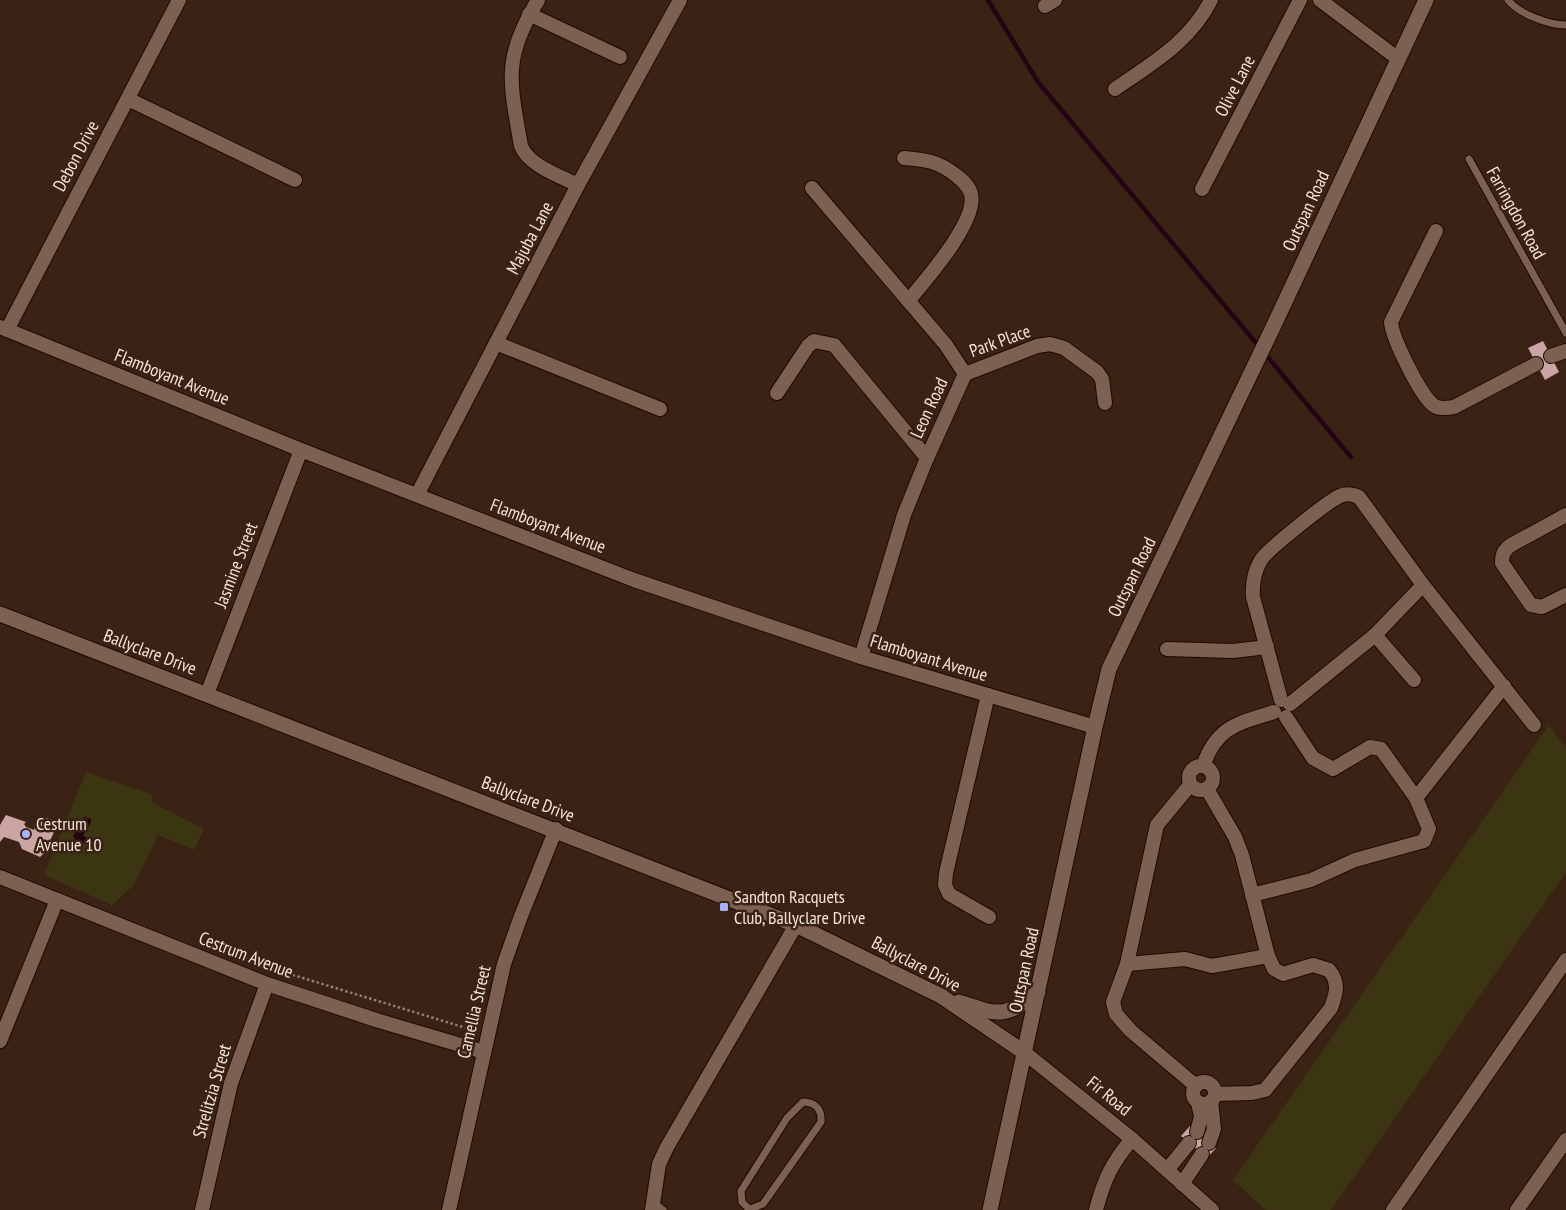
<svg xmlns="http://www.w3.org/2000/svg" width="1566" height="1210" viewBox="0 0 1566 1210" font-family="'PT Sans Narrow',sans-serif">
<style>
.green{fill:#3c3512}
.water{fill:#240412}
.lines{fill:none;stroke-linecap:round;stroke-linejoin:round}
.stream{stroke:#240412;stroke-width:4.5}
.building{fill:#caa5a3}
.service-casing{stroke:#200a01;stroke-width:9}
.minor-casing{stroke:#200a01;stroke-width:16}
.tertiary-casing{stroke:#200a01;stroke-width:17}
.path{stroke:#937e74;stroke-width:2.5;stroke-dasharray:2.5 2.5;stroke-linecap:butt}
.service{stroke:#7c6051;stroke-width:7}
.minor{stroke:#7c6051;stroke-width:14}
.tertiary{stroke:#7c6051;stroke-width:15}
.poi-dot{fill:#a8b0fc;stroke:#3a2215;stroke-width:2}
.labels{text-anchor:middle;stroke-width:5;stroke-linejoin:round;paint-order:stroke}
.street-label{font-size:18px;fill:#f5e4dc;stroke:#3a2215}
.poi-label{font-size:18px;fill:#f5e4dc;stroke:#3a2215;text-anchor:start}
</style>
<rect width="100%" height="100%" fill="#3a2215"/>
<g class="green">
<path d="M1549 725 1566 748V872L1331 1210H1265L1233 1180Z"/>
<path d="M86 772 151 794 153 803 204 829 194 850 158 835 133 886 112 905 44 875Z"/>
</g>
<path class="water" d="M84 817 91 819V822L83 836 89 839 85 844 75 840 73 836Z"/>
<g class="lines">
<path class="stream" d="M988 0 1038 82 1351 457"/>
</g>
<g class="building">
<path d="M1543 341 1559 372 1545 380 1528 348Z"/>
<path d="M6 815 26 822 24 824 26 827 34 830 38 819 42 817 57 821 58 829 54 832 45 852 40 857 22 849 19 842 4 837 0 842V825Z"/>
<path d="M1190 1126 1216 1148 1207 1158 1181 1136Z"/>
</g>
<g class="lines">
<g class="service-casing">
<g id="service">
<path d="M1508 0C1519 14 1549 25 1566 25"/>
<path d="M1469 159 1566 333"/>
<path d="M653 1202 663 1210"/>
<path d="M748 1210 763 1204 821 1122C822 1110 816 1102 803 1102L787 1118 741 1191 742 1202 749 1209"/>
</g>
</g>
<g class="minor-casing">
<g id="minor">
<path d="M538 0C502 59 510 82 521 146 529 166 560 176 578 185"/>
<path d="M1320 0 1397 58"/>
<path d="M1045 6 1055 0"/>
<path d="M529 14 620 57"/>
<path d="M1115 89C1151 64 1191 41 1211 0"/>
<path d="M128 99 295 180"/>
<path d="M904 158C927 160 938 161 957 176 963 181 969 186 971 194 978 221 925 281 908 301"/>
<path d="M812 188 946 345 965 374 927 458 904 515 861 657"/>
<path d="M1202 189 1300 0"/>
<path d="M1436 231 1391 322C1392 338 1419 392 1432 404 1438 410 1447 408 1454 407L1536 364"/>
<path d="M0 327 301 450 634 580 861 657 1095 727"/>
<path d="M7 330 179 0"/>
<path d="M496 343 660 409"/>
<path d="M1551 356 1566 351"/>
<path d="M965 374 1037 346 1050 344 1064 348 1097 372 1102 379 1105 403"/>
<path d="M777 393 808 346 814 341 834 345 927 458"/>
<path d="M417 495 578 185 680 0"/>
<path d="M1566 515 1511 545C1504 550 1502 554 1502 563L1531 605 1542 607 1566 595"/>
<path d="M1375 635 1414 680"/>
<path d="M1167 649 1233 651 1267 647"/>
<path d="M207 694 301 450"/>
<path d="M988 695 946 873 945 885 949 894 989 917"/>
<path d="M1281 700 1253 597C1252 584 1254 572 1261 560 1267 550 1328 501 1340 496 1346 493 1352 494 1359 497L1423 585 1534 725"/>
<path d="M1290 704 1375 635 1423 585"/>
<path d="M1286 717 1313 758 1333 769 1370 747 1381 749 1416 798"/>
<circle cx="1201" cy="778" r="12"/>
<path d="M1203 766C1217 726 1237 724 1274 712"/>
<path d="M1190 785 1157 825 1127 964 1113 1002 1116 1014 1131 1031 1196 1086"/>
<path d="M1207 789 1235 837 1242 855 1268 956 1274 969 1283 974 1313 965 1329 970C1340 983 1336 994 1331 1008L1265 1090 1252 1093 1215 1094"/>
<path d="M0 877 267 984 376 1020 484 1052"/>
<path d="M1252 895 1311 880 1355 860 1424 841 1429 829 1416 798 1504 686"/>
<path d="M1127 964 1185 959 1212 966 1268 956"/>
<path d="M0 1041 57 900"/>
<path d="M1025 1053 1132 1139 1212 1210"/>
<circle cx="1204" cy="1093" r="11"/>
<path d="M1197 1132 1201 1117 1198 1102"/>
<path d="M1209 1143 1214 1129 1211 1101"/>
<path d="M1167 1170 1189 1143"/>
<path d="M1182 1184 1202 1154"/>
<path d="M202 1210 231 1083 267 984"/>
<path d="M449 1210 504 964 521 916 556 829"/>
<path d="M652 1210 659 1164 667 1147 796 925"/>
<path d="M1096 1210C1104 1179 1112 1163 1132 1139"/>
<path d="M1393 1210 1566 960"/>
<path d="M1517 1210 1566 1140"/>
</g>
</g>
<g class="tertiary-casing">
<g id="tertiary">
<path d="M0 614 796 925 941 996 1025 1053"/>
<path d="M959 1002C997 1015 1005 1019 1038 992"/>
<path d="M990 1210 1095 727 1109 669 1275 323 1426 0"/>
</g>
</g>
<path class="path" d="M236 955 280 971 476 1031"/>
<use href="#service" class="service"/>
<use href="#minor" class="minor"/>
<use href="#tertiary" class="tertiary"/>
</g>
<g class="poi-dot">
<circle cx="26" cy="834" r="5"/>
<rect x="719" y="902" width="10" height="10" rx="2.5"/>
</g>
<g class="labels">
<g class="street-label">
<text transform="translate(1235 86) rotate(-63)" y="6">Olive Lane</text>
<text transform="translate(76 156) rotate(-62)" y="6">Debon Drive</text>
<text transform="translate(1306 211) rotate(-65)" y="6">Outspan Road</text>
<text transform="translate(1516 213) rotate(61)" y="6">Farringdon Road</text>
<text transform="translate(530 238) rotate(-62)" y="6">Majuba Lane</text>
<text transform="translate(1000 341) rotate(-20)" y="6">Park Place</text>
<text transform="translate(172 377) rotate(22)" y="6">Flamboyant Avenue</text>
<text transform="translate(929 408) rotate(-65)" y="6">Leon Road</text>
<text transform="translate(548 526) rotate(21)" y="6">Flamboyant Avenue</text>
<text transform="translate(236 565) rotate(-69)" y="6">Jasmine Street</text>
<text transform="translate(1132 577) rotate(-64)" y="6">Outspan Road</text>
<text transform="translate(150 652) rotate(21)" y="6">Ballyclare Drive</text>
<text transform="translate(929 658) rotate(17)" y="6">Flamboyant Avenue</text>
<text transform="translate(528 799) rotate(21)" y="6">Ballyclare Drive</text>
<text transform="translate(246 955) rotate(21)" y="6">Cestrum Avenue</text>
<text transform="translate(916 964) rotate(28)" y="6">Ballyclare Drive</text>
<text transform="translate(1024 970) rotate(-78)" y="6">Outspan Road</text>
<text transform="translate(474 1012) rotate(-77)" y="6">Camellia Street</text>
<text transform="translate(212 1091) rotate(-74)" y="6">Strelitzia Street</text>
<text transform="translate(1109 1096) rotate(39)" y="6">Fir Road</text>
</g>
<g class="poi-label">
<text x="36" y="830">Cestrum<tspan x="36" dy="21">Avenue 10</tspan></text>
<text x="734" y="903">Sandton Racquets<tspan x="734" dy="21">Club, Ballyclare Drive</tspan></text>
</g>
</g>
</svg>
